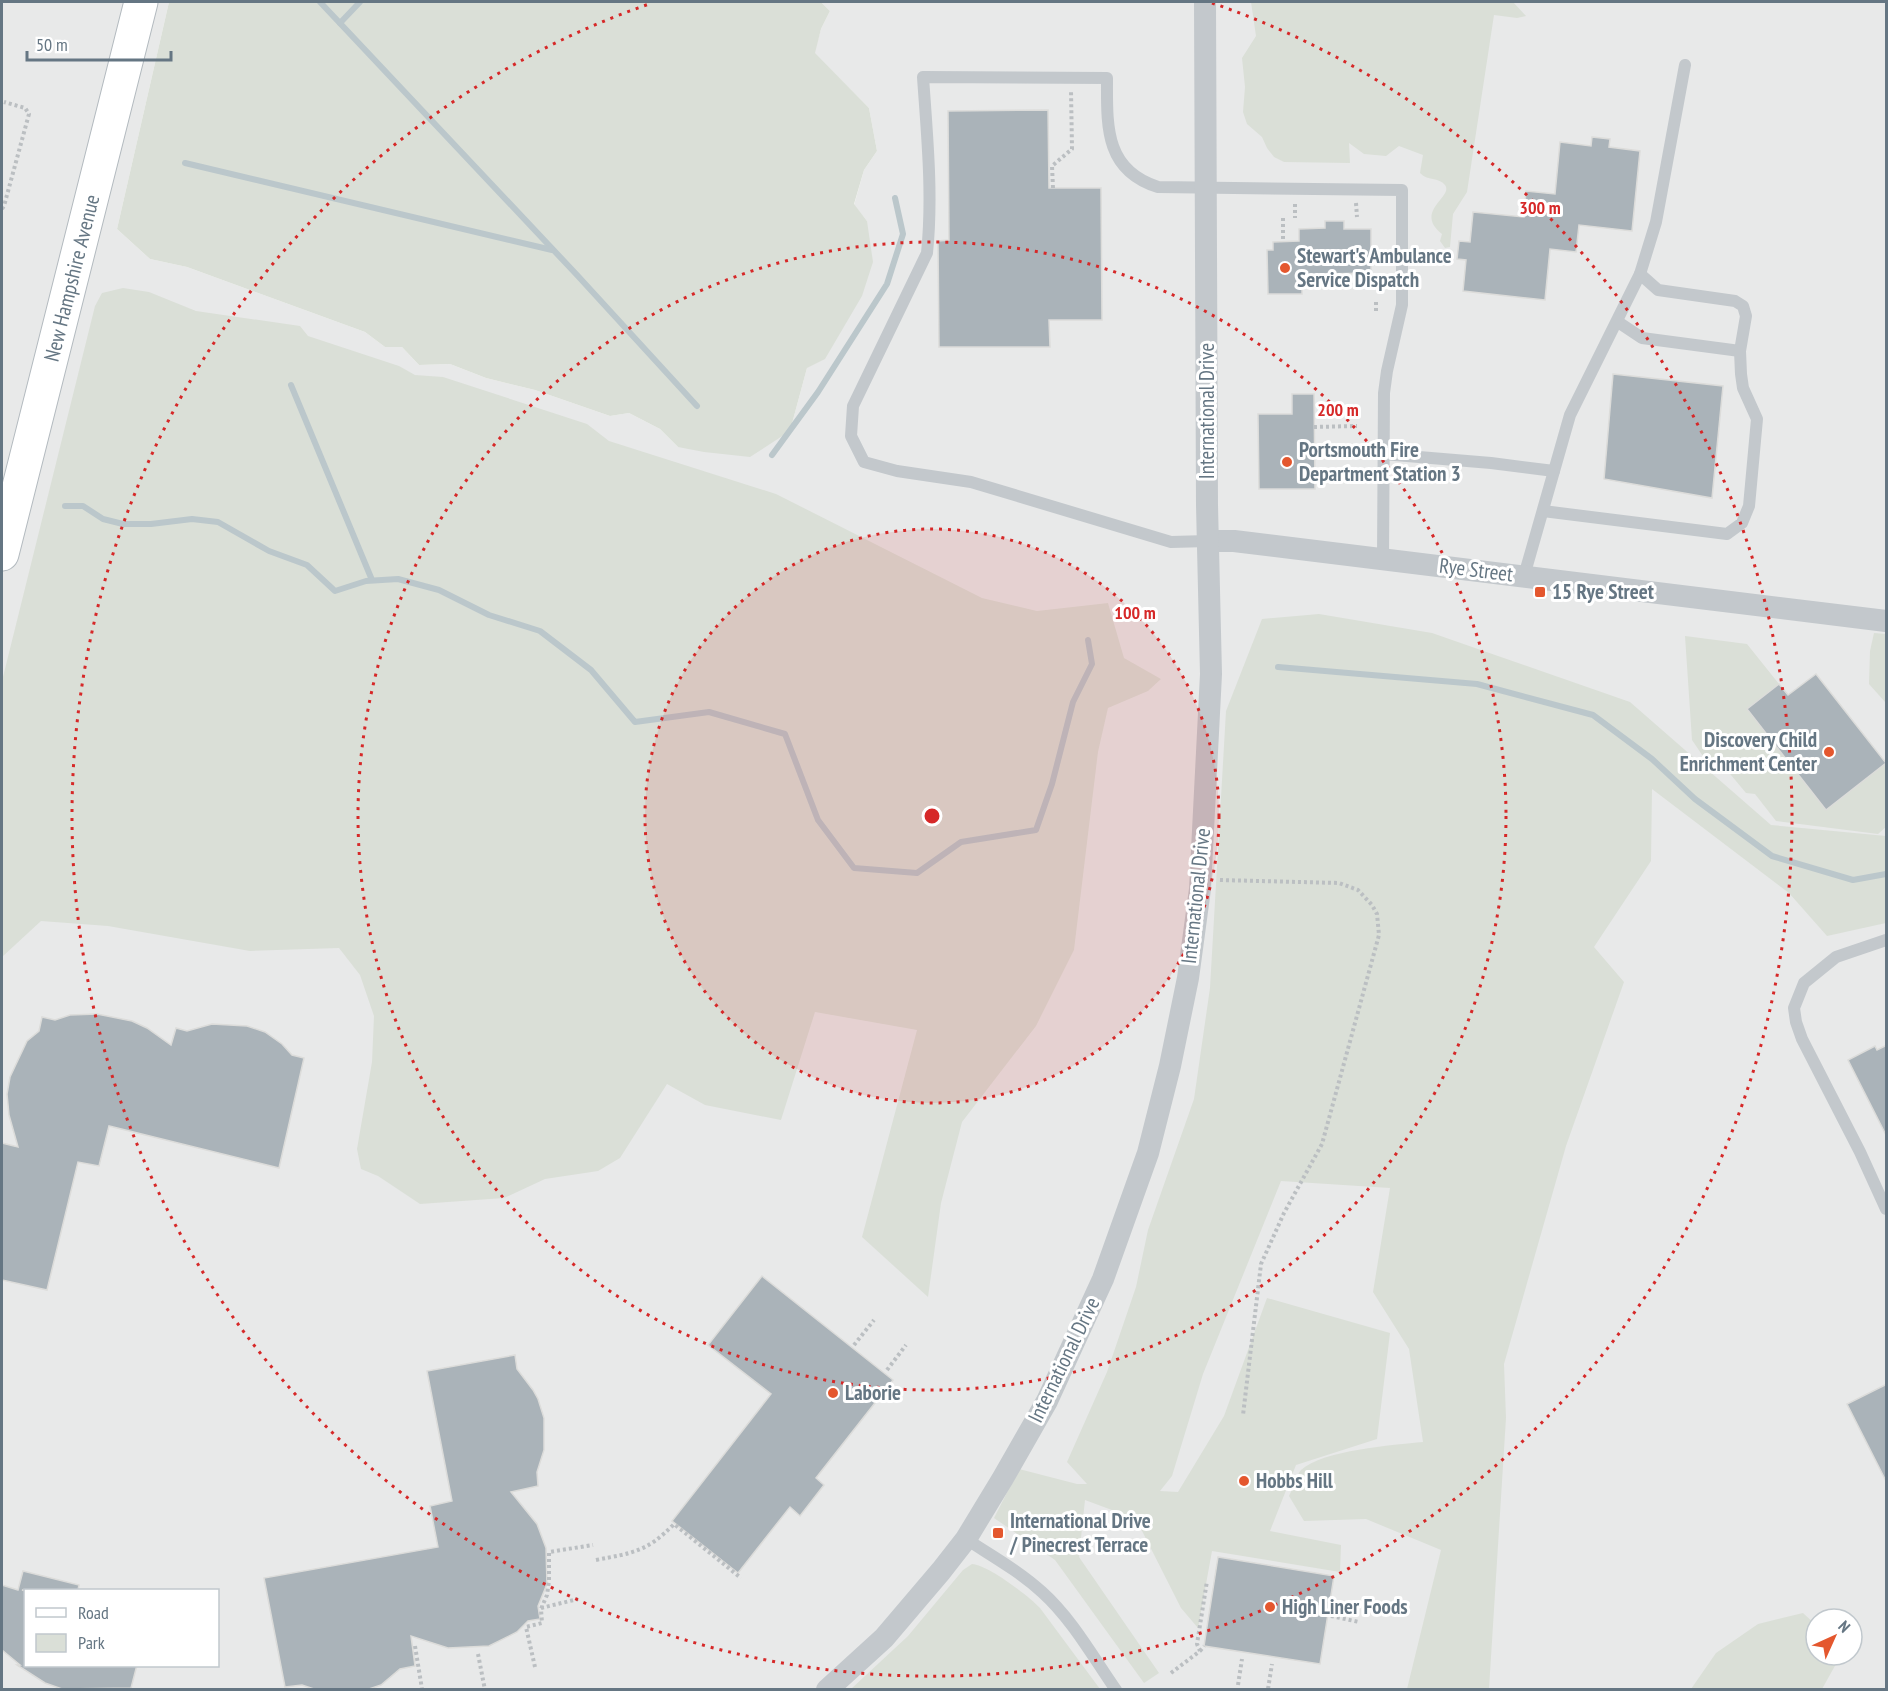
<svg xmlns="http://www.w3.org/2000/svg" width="1888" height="1691" viewBox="0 0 1888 1691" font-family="'PT Sans Narrow',sans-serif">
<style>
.built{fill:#e8e9e9;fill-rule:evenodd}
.green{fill:#dadfd7}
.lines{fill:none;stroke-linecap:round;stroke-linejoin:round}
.stream{stroke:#bbc7cb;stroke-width:6}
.building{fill:#aab3b9;stroke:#dcdcda;stroke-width:1.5}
.secondary-casing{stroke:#b3babf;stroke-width:35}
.path{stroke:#bbbfc2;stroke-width:4;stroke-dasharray:3 3;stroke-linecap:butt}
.lane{stroke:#c3c8cc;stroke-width:12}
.street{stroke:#c3c8cc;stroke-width:22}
.secondary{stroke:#fff;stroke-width:33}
.ring{fill:none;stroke:#d62828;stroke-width:3;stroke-dasharray:3 6}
.poi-dot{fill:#e4572e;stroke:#fff;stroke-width:2}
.labels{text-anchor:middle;stroke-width:6;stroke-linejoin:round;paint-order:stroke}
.poi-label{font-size:21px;font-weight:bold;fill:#657683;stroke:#fff;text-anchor:start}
.street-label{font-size:21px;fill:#657683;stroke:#fff}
.centre{fill:#d62828;stroke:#fff;stroke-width:3}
.ring-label{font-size:18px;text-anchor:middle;font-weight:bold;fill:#d62828;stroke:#fff;stroke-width:6;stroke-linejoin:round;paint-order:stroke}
</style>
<rect width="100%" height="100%" fill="#fafaf8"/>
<path class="built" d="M2 2H169L117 229 150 259 187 267 365 332 385 347H402L419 365 450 364 486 378 535 390 610 416 629 413 660 429 678 447 790 431 807 368 867 221 854 205 864 170 877 151 869 108 814 53 821 29 830 11 821 2H1886V1689L2 1690ZM26 1590H218V1666H26ZM1816 1619H1852V1655H1816Z"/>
<g class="green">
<path d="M169 2H821L830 11 821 29 815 53 869 108 877 151 864 170 854 204 867 221 873 262 862 296 825 359 807 368 790 431 750 457 704 452 678 447 660 429 629 413 610 416 535 390 486 378 450 364 419 365 402 347H385L365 332 187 267 150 259 117 229Z"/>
<path d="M1251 2H1513L1526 16 1517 18 1494 15 1467 192 1453 214 1450 247 1445 248 1440 241 1442 234C1413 211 1454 197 1445 185 1439 177 1427 181 1420 173L1423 155 1399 146 1386 156 1364 154 1349 143 1350 163 1284 162 1274 157 1267 148 1262 137 1247 124 1243 112 1245 87 1242 58 1256 36Z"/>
<path d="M123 288 149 292 196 311 300 326 308 336 399 366 415 375 443 377 587 424 609 441 776 494 982 598 1037 611 1108 603 1124 658 1161 679 1148 691 1108 708 1098 752 1074 950 1036 1026 962 1122 941 1203 928 1297 862 1237 917 1030 815 1012 781 1120 705 1105 667 1084 620 1158 598 1171 545 1179 504 1198 420 1204 378 1176 361 1169 357 1149 372 1062 374 1016 360 975 339 948 250 951 108 926 41 921 2 957V681L95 306 102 293Z"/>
<path d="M1319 614 1432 633 1630 702 1771 825 1886 836V923L1827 936 1789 893 1652 789 1651 861 1594 947 1624 982 1566 1146 1504 1364 1506 1418 1489 1689H1407L1441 1550 1366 1519 1304 1521 1289 1496C1293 1489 1296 1476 1301 1470 1323 1450 1393 1445 1423 1442L1409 1349 1373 1292 1390 1188 1281 1181 1203 1374 1172 1476 1160 1491 1178 1492 1224 1416 1267 1298 1390 1333 1377 1439 1296 1465 1270 1531 1341 1545 1340 1572 1212 1551 1198 1628 1181 1608 1136 1519 1085 1500 1079 1557 1159 1673 1144 1683 1055 1560 994 1518 1019 1469 1077 1484H1087L1067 1462 1107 1372 1136 1287 1148 1230 1194 1099 1210 988 1226 711 1262 619Z"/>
<path d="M1874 633 1886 634V703L1869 684 1870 651Z"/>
<path d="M1685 636 1747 644 1779 684 1747 709 1826 810 1886 763V827L1878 834 1776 821 1755 794 1746 793 1726 769 1711 768 1692 740Z"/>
<path d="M972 1564C988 1565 1029 1596 1040 1608L1100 1689H851L908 1636 963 1570Z"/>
<path d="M1803 1613 1816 1625V1655H1834L1836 1664 1822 1689H1691L1716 1653 1758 1624Z"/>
</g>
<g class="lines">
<g class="stream">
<path d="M320 2 577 275 697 406"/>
<path d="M340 23 360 2"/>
<path d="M185 163 552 250"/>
<path d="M291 385 372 580"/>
<path d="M772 455 818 392 887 284 903 234 895 198"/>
<path d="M65 506H83L103 519 123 524H151L192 519 218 522 269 551 307 565 335 591 366 581 398 579 439 590 489 615 540 631 591 670 635 722 709 712 785 734 818 820 854 868 917 873 961 842 1036 830 1052 784 1073 702 1092 664 1088 640"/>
<path d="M1278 667 1477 684 1593 715 1652 759 1695 799 1772 856 1853 880 1886 874"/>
</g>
</g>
<g class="building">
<path d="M1048 110 1049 188H1101L1102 320H1049L1050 347H939L938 241 949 240 948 111Z"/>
<path d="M1592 137 1610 139 1609 147 1640 151 1632 231 1579 225 1576 252 1550 249 1545 300 1463 291 1466 260 1457 259 1459 241 1470 242 1473 212 1524 217 1526 191 1555 194 1560 142 1591 146Z"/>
<path d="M1325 221H1344V229H1371V273L1325 274 1326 279 1302 280V294H1268L1267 250H1273V242L1299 241V229L1325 228Z"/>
<path d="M1613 374 1723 386 1712 498 1604 479Z"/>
<path d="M1292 394H1314L1315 489H1259L1258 414H1292Z"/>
<path d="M1816 674 1886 763 1826 810 1747 709 1779 684 1788 695Z"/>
<path d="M97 1014 132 1021 147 1028 171 1045 176 1028 187 1031 212 1024 247 1026 265 1032 282 1044 292 1055 304 1058 279 1168 109 1126 99 1166 78 1162 47 1290 2 1280V1143L18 1147 9 1115 7 1094 10 1077 27 1041 39 1031 42 1017 55 1020 70 1015Z"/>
<path d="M1887 1045V1137L1848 1060 1875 1046 1877 1050Z"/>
<path d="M762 1276 893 1380 816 1478 824 1485 800 1516 790 1507 738 1573 672 1521 771 1394 708 1345Z"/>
<path d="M515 1355 517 1369 533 1390 538 1399 544 1418V1450L537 1472 538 1486 511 1492 537 1524 546 1548 547 1584 538 1606 540 1619 528 1621 517 1632 489 1646 448 1648 411 1636 415 1666 400 1669 381 1685 369 1689H314L302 1685 285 1687 264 1578 438 1547 430 1506 452 1501 427 1371Z"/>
<path d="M1887 1384V1483L1847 1404Z"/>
<path d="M1218 1557 1334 1576 1320 1664 1204 1646Z"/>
<path d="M23 1571 79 1585 78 1590H22L26 1591V1665H137L131 1688 62 1689 45 1683 17 1665H20L2 1650V1585L18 1590Z"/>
</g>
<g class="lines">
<g class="secondary-casing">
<path id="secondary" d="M2 554 141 2"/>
</g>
<g class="path">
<path d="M1053 188 1052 166 1072 149 1071 90"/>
<path d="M1356 203 1357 217"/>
<path d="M1295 204V218"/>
<path d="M2 209 4 206 29 114 25 108 4 102"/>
<path d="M1283 218V242"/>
<path d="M1376 311V300"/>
<path d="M1314 427 1357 426"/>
<path d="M1220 880 1339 883 1358 890 1372 905 1377 914 1379 935 1322 1144 1284 1213 1261 1264 1243 1415"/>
<path d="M854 1345 874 1320"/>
<path d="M887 1370 906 1345"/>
<path d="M596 1560C632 1553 647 1552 674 1524L741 1578"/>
<path d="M541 1608 578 1599"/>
<path d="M1331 1616 1359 1622"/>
<path d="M415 1646 422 1689"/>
<path d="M1200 1651 1204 1646"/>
<path d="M478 1654 485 1690"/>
<path d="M535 1667 526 1627 542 1623 541 1609 547 1595 549 1581V1552L593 1545"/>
<path d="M1171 1673 1200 1651 1197 1644 1207 1581"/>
<path d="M1238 1685 1242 1659"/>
<path d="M1268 1689 1272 1664"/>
</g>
<g class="lane">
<path d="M1618 322 1642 338 1740 351"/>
<path d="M1383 454 1491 463 1554 471"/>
<path d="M1543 511 1727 534 1742 523 1749 506 1757 419 1743 388 1741 374 1740 351 1746 316 1743 306 1735 301 1658 290 1640 274"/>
<path d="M1208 541 1171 542 971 482 897 471 864 462 851 436 853 406 927 253C933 195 927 135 923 77L1107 78C1107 125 1104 170 1158 187L1402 190V305L1387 371 1384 393 1383 559"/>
<path d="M1524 576 1570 415 1640 274 1656 222 1685 65"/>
<path d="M1886 940 1836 957 1804 983 1794 1008 1796 1022 1802 1039 1860 1152 1886 1209"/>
<path d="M966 1539C992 1556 1019 1571 1042 1592 1072 1619 1093 1657 1116 1690"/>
</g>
<g class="street">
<path d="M1208 541H1234L1886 621"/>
<path d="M827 1690 884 1638 941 1571 966 1539 1003 1478 1047 1401 1103 1279 1148 1153 1170 1066 1188 978 1200 889 1211 674 1207 505 1205 2"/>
</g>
<use href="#secondary" class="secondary"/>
</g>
<circle cx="932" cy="816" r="287" fill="#d62828" fill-opacity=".12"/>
<g class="ring">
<circle cx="932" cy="816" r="287"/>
<circle cx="932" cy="816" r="574"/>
<path d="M1212 3A860 860 0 1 1 652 3"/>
</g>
<g class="poi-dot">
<circle cx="1285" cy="268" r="6"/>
<circle cx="1287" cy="462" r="6"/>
<rect x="1534" y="586" width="12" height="12" rx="3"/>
<circle cx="1829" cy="752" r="6"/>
<circle cx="833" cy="1393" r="6"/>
<circle cx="1244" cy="1481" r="6"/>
<rect x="992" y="1527" width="12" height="12" rx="3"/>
<circle cx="1270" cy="1607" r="6"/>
</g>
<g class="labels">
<g class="poi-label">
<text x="1297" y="263">Stewart's Ambulance<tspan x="1297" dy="24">Service Dispatch</tspan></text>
<text x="1299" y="457">Portsmouth Fire<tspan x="1299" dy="24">Department Station 3</tspan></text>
<text x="1552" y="599">15 Rye Street</text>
<text x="1817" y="747" text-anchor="end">Discovery Child<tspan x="1817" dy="24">Enrichment Center</tspan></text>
<text x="845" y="1400">Laborie</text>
<text x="1256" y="1488">Hobbs Hill</text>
<text x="1010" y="1528">International Drive<tspan x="1010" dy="24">/ Pinecrest Terrace</tspan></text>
<text x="1282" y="1614">High Liner Foods</text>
</g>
<g class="street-label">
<text transform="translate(72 278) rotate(-76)" y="7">New Hampshire Avenue</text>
<text transform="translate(1207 411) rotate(-90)" y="7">International Drive</text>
<text transform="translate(1476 570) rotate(7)" y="7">Rye Street</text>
<text transform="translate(1196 896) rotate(-84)" y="7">International Drive</text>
<text transform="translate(1064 1360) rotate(-64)" y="7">International Drive</text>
</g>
</g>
<circle cx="932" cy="816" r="9" class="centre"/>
<g class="ring-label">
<text x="1540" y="214">300 m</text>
<text x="1338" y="416">200 m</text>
<text x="1135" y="619">100 m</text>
</g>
<rect width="1888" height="1691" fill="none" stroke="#657683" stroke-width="6"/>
<rect x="24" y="1589" width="195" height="78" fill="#ffffff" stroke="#c1c8cd" stroke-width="1.5"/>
<rect x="36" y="1608" width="30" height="9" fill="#ffffff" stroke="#c1c8cd" stroke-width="1.5"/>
<text x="78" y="1619" font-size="18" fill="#657683">Road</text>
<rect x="36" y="1634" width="30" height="18" fill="#dadfd7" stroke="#c1c8cd" stroke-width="1.5"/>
<text x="78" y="1649" font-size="18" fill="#657683">Park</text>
<g transform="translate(1834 1637) rotate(45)"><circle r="28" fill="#ffffff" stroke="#c1c8cd" stroke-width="1.5"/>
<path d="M0-4.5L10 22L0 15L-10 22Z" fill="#e4572e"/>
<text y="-9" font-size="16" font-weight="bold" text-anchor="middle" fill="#657683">N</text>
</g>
<path d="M27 51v9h144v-9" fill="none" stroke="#657683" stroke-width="3"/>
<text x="36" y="51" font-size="18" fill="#657683" stroke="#ffffff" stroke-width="4.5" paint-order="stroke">50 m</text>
</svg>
